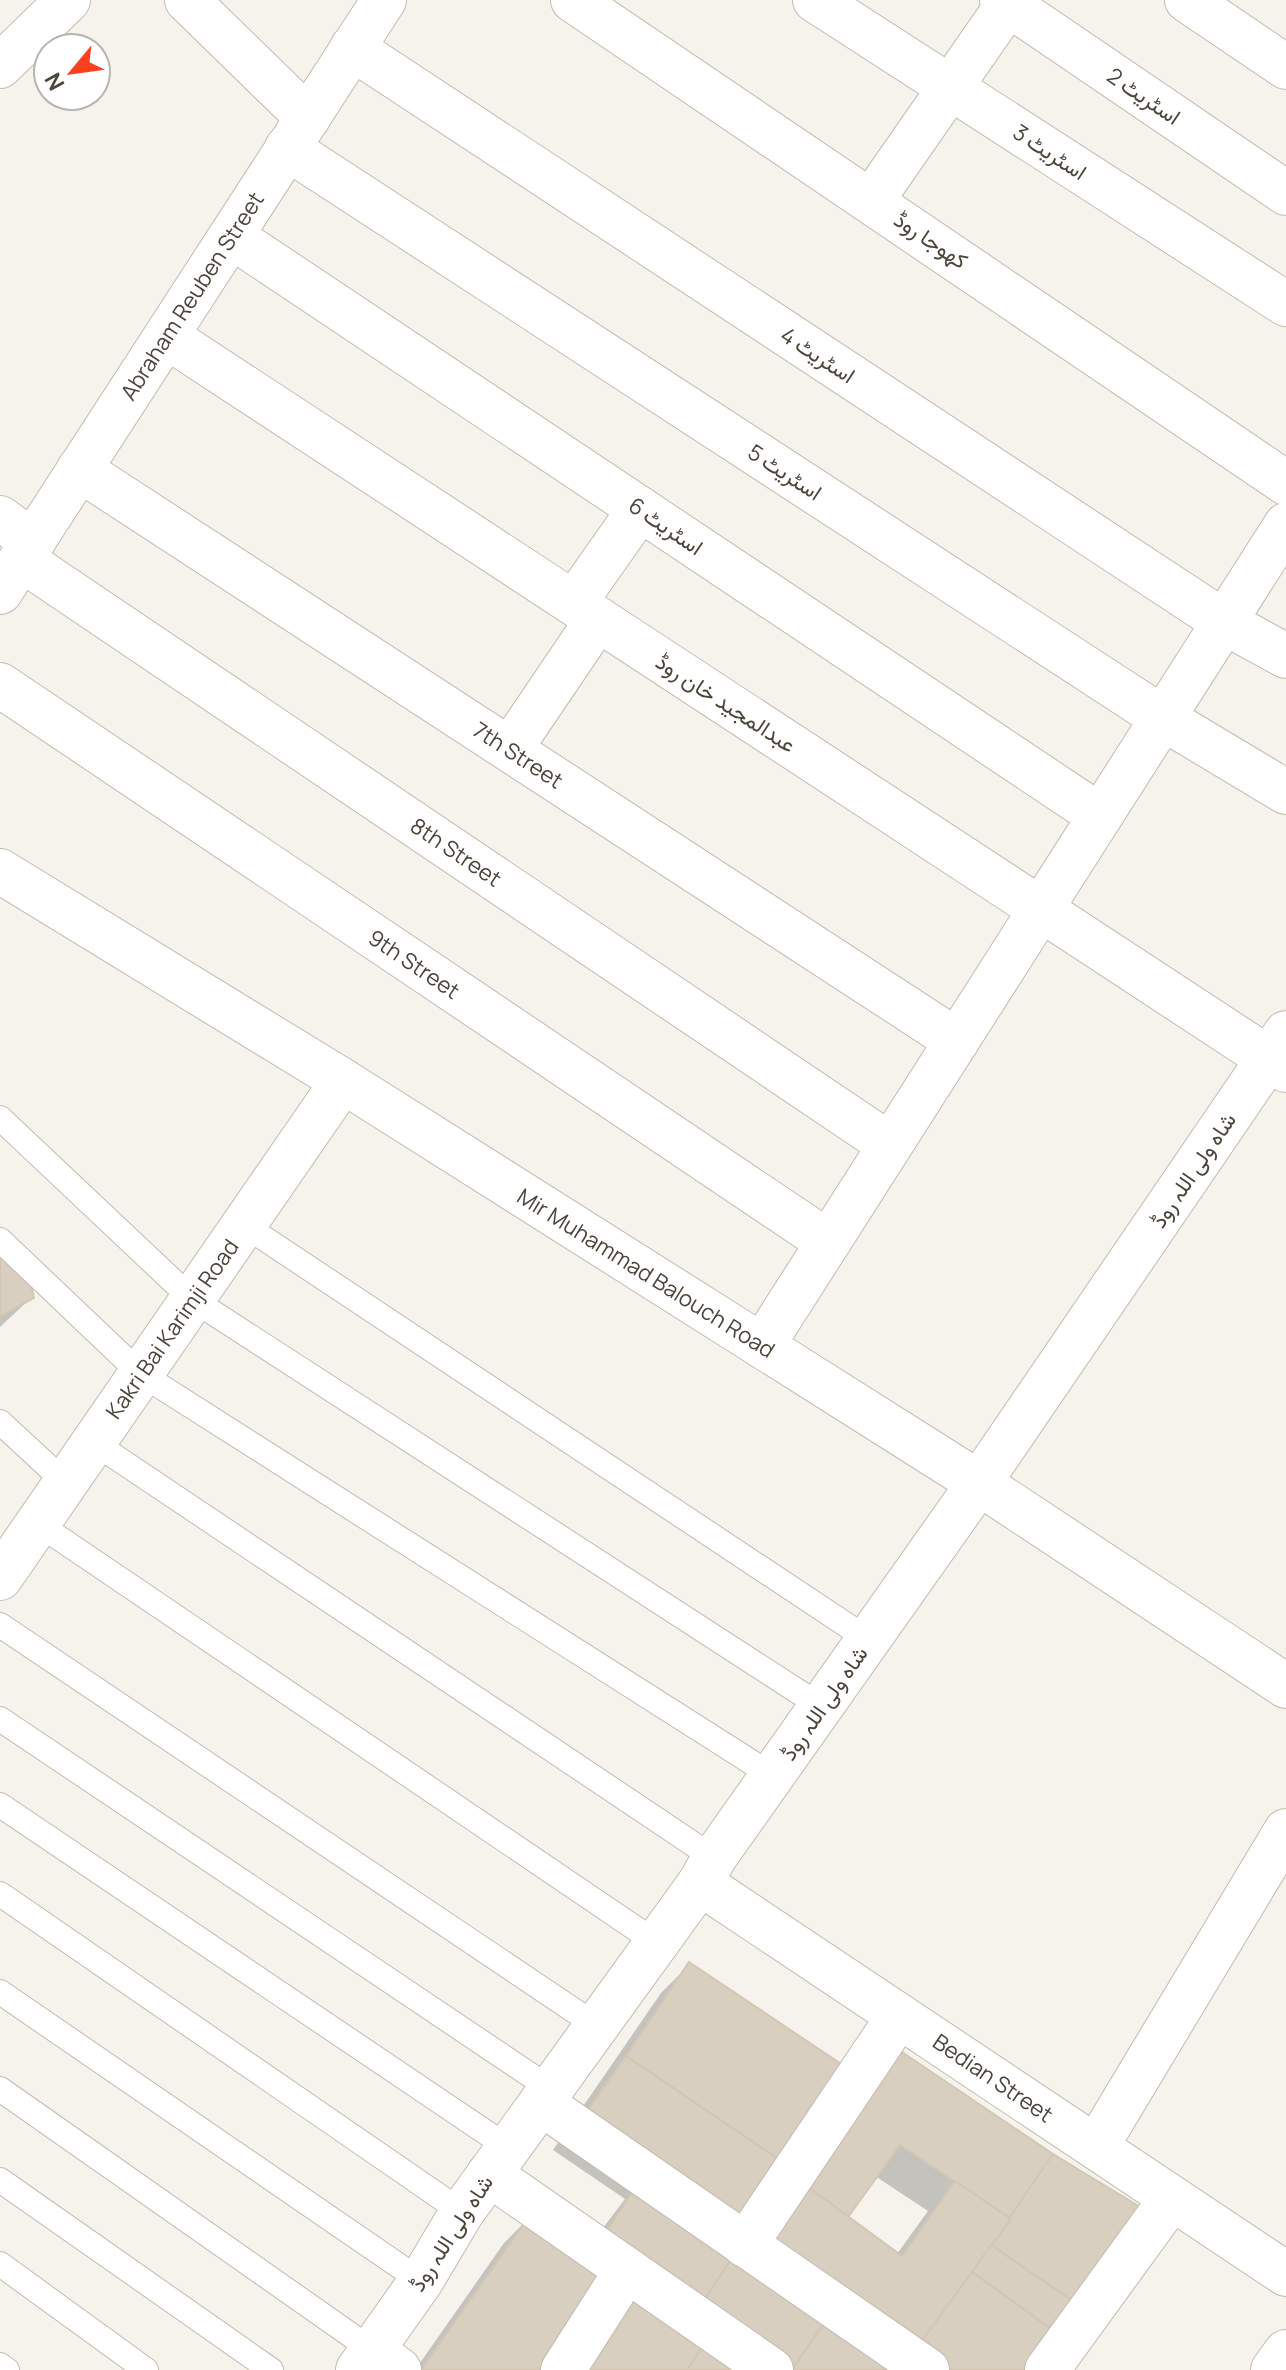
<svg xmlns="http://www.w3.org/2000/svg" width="1286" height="2370" viewBox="0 0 1286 2370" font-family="Manrope,Vazirmatn,sans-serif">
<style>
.shadow{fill:#0003;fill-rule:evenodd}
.building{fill:#d8cfc1;stroke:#d3c7b4;stroke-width:2}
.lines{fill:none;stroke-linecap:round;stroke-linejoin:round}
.service-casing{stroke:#c2bbae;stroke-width:26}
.minor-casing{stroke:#c2bbae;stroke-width:46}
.tertiary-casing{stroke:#c2bbae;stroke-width:46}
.service{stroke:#fff;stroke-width:24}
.minor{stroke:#fff;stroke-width:44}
.tertiary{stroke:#fff;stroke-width:44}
.labels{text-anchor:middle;stroke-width:6;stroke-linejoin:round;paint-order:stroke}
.street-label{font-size:22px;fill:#4b4439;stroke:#fff}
</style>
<rect width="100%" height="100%" fill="#f6f3ec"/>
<g class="shadow">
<path d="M0 1242 32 1297 0 1327Z"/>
<path d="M689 1965 847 2071 1052 2156 1147 2214 1036 2370H415L504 2243 532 2215 584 2253 625 2199 553 2150 661 1993ZM875 2176 928 2211 897 2254 846 2217Z"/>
</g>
<g class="building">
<path d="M0 1240 26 1264 34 1298 0 1316Z"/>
<path d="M689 1962 850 2070 787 2165 626 2056Z"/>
<path d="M896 2048 1053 2154 1011 2219 900 2145 848 2217 804 2184Z"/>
<path d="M626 2056 787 2165 741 2230 580 2121Z"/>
<path d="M1053 2154 1150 2213 1083 2308 991 2245Z"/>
<path d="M955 2181 1011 2219 916 2349 760 2242 804 2184 902 2256Z"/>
<path d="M639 2182 738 2249 699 2308 601 2239Z"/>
<path d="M532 2212 614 2272 551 2370H421Z"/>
<path d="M991 2245 1083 2308 1062 2337 972 2272Z"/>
<path d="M738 2249 831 2313 792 2370 699 2308Z"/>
<path d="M972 2272 1062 2337 1038 2370H944L916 2349Z"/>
<path d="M629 2281 708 2338 687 2370H571Z"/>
<path d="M831 2313 894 2356 884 2370H792Z"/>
<path d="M708 2338 757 2370H687Z"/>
</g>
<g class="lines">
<g class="service-casing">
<g id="service">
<path d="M0 1118 192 1299 822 1707"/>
<path d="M244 1225 869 1640"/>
<path d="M0 1240 141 1374 773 1776"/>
<path d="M0 1422 66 1483"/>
<path d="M93 1442 714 1858"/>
<path d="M37 1523 657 1943"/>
<path d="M0 1625 597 2026"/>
<path d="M0 1719 551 2089"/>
<path d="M0 1805 509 2148"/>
<path d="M0 1894 462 2212"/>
<path d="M0 1992 421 2281"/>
<path d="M0 2089 372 2350"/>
<path d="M0 2180 271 2370"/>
<path d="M0 2264 146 2370"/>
<path d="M0 2365 7 2370"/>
</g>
</g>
<g class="minor-casing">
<g id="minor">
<path d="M187 0 308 118"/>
<path d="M573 0 1286 483"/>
<path d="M815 0 1286 304"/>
<path d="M1002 0 1286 193"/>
<path d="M1187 0 1286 67"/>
<path d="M352 48 1224 622 1286 656"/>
<path d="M0 66 68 0"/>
<path d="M287 148 1161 717 1286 792"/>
<path d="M872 200 1011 0"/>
<path d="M231 236 1100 816"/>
<path d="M166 336 1286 1070"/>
<path d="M79 469 957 1041"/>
<path d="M0 518 33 542"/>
<path d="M21 559 890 1145"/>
<path d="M574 603 640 509"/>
<path d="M0 685 828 1242"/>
<path d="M510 749 598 619"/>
<path d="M762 1346 1286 525"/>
<path d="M979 1483 1286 1686"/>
<path d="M700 1883 1286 2274"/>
<path d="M541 2103 927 2370"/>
<path d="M1096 2147 1286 1831"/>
<path d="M489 2174 771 2370"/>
<path d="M745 2245 899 2016"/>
<path d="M372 2350 399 2370"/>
<path d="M563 2370 627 2270"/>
<path d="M1047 2370 1172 2198"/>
<path d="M1273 2370 1286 2352"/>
</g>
</g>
<g class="tertiary-casing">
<g id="tertiary">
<path d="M0 592 384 0"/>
<path d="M0 871 343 1081 979 1483"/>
<path d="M0 1578 343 1081"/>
<path d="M358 2370 421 2281 462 2212 700 1883 714 1858 979 1483 1286 1033"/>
</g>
</g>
<use href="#service" class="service"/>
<use href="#minor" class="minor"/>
<use href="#tertiary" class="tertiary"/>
</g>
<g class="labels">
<g class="street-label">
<text transform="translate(1144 96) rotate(34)" y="8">اسٹریٹ 2</text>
<text transform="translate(1050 152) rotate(33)" y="8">اسٹریٹ 3</text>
<text transform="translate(931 240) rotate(34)" y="8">کھوجا روڈ</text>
<text transform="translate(192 296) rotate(-57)" y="8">Abraham Reuben Street</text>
<text transform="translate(818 355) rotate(33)" y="8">اسٹریٹ 4</text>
<text transform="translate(785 472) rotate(33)" y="8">اسٹریٹ 5</text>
<text transform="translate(666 526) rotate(34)" y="8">اسٹریٹ 6</text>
<text transform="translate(726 703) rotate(33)" y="8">عبدالمجید خان روڈ</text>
<text transform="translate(518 755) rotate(33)" y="8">7th Street</text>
<text transform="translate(456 852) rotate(34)" y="8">8th Street</text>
<text transform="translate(414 964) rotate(34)" y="8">9th Street</text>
<text transform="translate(1193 1170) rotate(-56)" y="8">شاہ ولی اللہ روڈ</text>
<text transform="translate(646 1273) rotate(32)" y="8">Mir Muhammad Balouch Road</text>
<text transform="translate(172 1329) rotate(-55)" y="8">Kakri Bai Karimji Road</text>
<text transform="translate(824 1703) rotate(-55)" y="8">شاہ ولی اللہ روڈ</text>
<text transform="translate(993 2078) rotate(34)" y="8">Bedian Street</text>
<text transform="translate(451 2233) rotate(-57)" y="8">شاہ ولی اللہ روڈ</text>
</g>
</g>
<g transform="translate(72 72) rotate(241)"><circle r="38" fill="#ffffff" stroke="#b7b4b0" stroke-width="2"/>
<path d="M0-6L14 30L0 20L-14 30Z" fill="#fc3f1d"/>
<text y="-12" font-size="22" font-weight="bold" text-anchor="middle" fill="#4b4439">N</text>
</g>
</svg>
